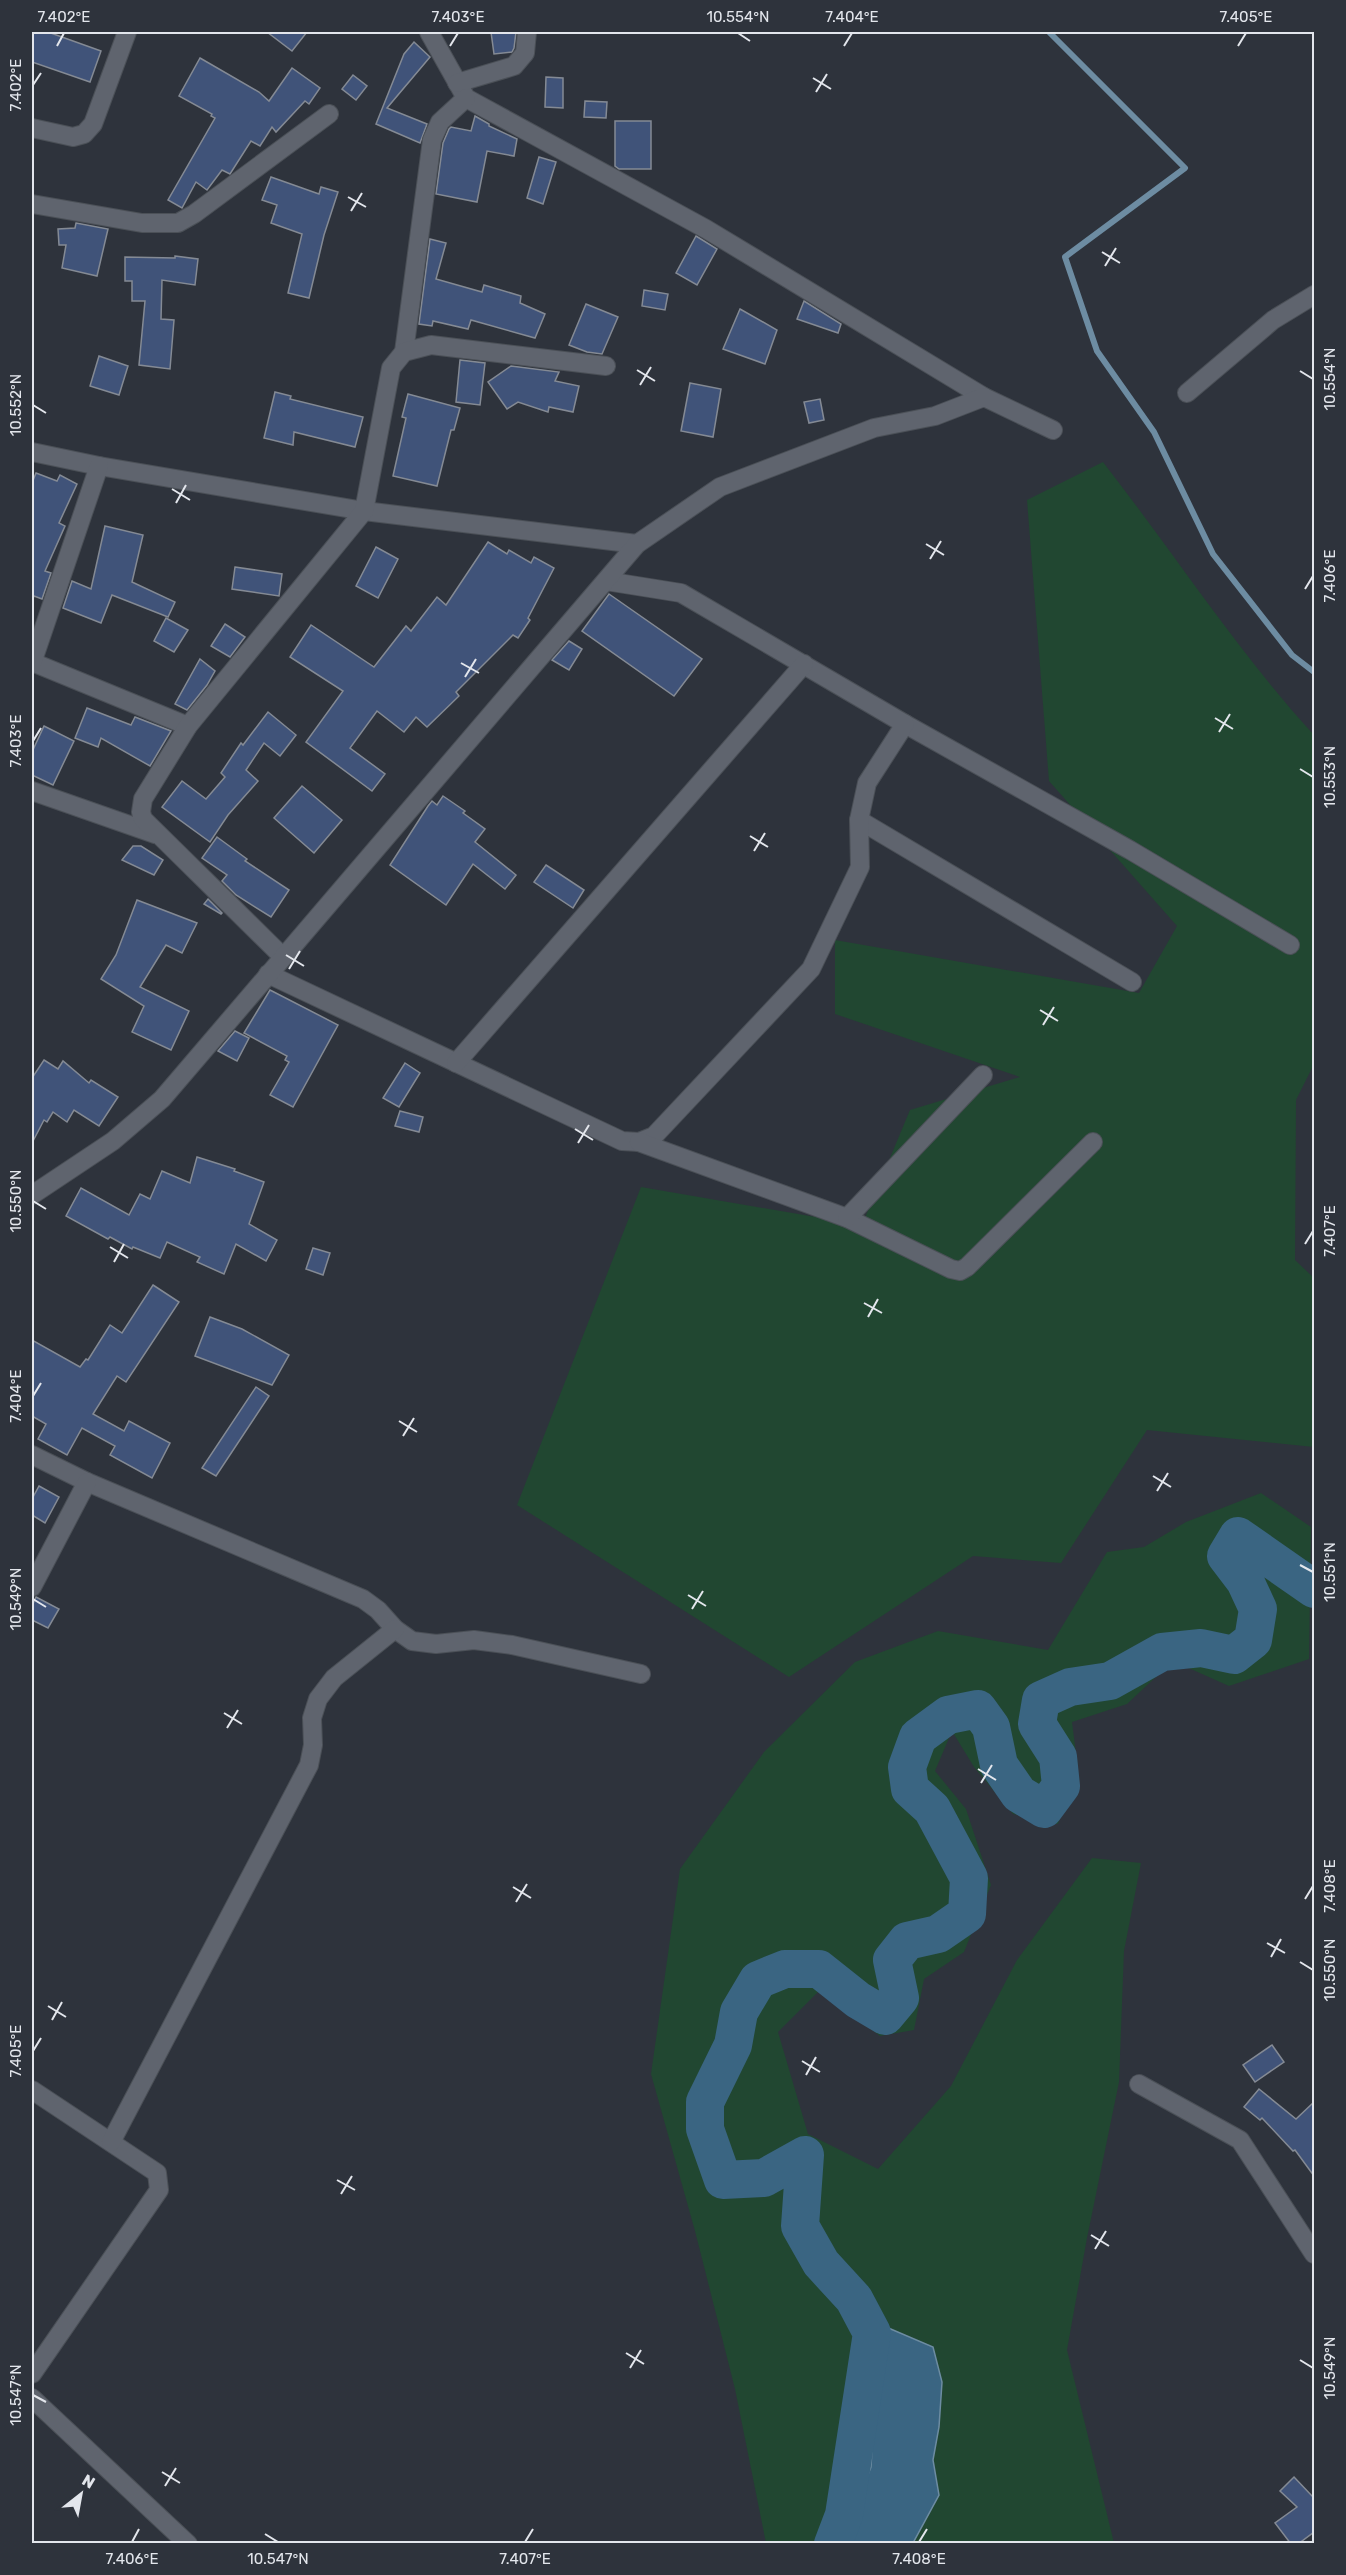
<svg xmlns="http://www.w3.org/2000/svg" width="1346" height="2575" viewBox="0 0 1346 2575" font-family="Rubik,sans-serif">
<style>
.green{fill:#214731}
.water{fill:#3a6582;stroke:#6d8ca2;stroke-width:1.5}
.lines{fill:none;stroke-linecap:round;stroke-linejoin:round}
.stream{stroke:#6d8ca2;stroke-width:6}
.river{stroke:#3a6582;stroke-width:38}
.building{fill:#405379;stroke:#848a94;stroke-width:1.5}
.street-casing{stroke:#4b5057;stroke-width:20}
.street{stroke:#5f646e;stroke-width:18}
.ticks{fill:none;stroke:#e3e6ec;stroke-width:2}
.neatline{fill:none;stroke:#e3e6ec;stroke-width:2}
.ticks-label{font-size:15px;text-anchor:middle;fill:#e3e6ec}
</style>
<rect width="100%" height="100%" fill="#2e333c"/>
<g class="green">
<path d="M1103 462C1174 553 1237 651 1314 735V1064L1296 1100 1295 1260 1314 1278V1447L1147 1430 1061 1563 973 1556 789 1677 517 1505 641 1187 862 1225 910 1110 1020 1077 835 1014V940L1139 993 1177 926 1049 781 1027 500Z"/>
<path d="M1261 1493 1311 1527 1309 1659 1229 1686 1173 1661 1127 1704 1072 1722 1078 1769 1058 1824 1013 1814 974 1767 952 1731 935 1771 966 1809 991 1885 964 1952 924 1979 914 2030 880 2036 820 1990 778 2032 808 2134 878 2169 951 2086 1017 1960 1092 1858 1141 1863 1124 1951 1119 2082 1087 2238 1067 2350 1114 2543H766L735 2389 695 2231 651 2074 680 1869 764 1752 855 1662 938 1631 1048 1650 1107 1552 1144 1547 1186 1522Z"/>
</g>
<path class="water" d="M879 2324 933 2347 942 2382 939 2427 933 2460 939 2495 913 2543H840L871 2467Z"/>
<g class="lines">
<path class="stream" d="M1049 32 1185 168 1065 257 1097 351 1154 432 1213 554 1292 655 1314 672"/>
<path class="river" d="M833 2544 844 2515 872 2333 854 2299 821 2263 800 2226 805 2155 764 2178 723 2180 705 2129V2102L733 2045 739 2012 758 1980 785 1969H819L858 2000 885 2016 900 1998 892 1960 907 1941 938 1934 967 1914 969 1878 932 1809 910 1789 907 1767 918 1737 948 1715 978 1709 991 1727 999 1765 1019 1794 1044 1809 1061 1786 1058 1757 1037 1724 1041 1700 1070 1687 1110 1681 1162 1652 1201 1648 1234 1655 1253 1640 1258 1609 1245 1581 1226 1556 1238 1536 1314 1589"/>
</g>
<g class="building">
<path d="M32 32H48L101 51 90 82 32 62Z"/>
<path d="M267 32H307L292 51Z"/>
<path d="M491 32H516L514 48 512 52 494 54Z"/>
<path d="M414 42 430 57 387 108 427 124 420 143 376 124 404 54Z"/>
<path d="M200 58 259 92 269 101 292 68 320 88 309 104 305 101 276 132 272 127 260 146 251 141 230 174 222 170 207 190 196 182 182 208 168 200 215 118 211 116 212 114 179 96Z"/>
<path d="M353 75 367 86 356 100 342 89Z"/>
<path d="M546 77 563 78V108L545 107Z"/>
<path d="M585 101 607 102 606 118 584 117Z"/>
<path d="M475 116 489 124V126L517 139 514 156 487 151 477 202 436 194 443 143 449 129 451 127 471 131Z"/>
<path d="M615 121H651V169H619L615 166Z"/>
<path d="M539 157 556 162 543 204 527 198Z"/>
<path d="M271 177 319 194 321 187 338 192 324 235 309 298 288 293 302 234 271 223 277 205 262 200Z"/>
<path d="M76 223 108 229 97 276 62 268 66 245H59L58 229 75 228Z"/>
<path d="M696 236 717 249 697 285 676 273Z"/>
<path d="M430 239 446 243 436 279 482 292 484 285 521 296 520 303 545 314 535 338 471 320 468 329 433 321 432 326 419 324Z"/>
<path d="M175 256 198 259 195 285 162 280 161 319 174 320 170 369 139 365 145 301H132V281H125V257L175 258Z"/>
<path d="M644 290 668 294 665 310 642 306Z"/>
<path d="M804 301 841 324 838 333 797 319Z"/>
<path d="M586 304 618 317 602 354 587 352 569 345Z"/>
<path d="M740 309 777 330 765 364 723 349Z"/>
<path d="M99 356 128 366 119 395 90 386Z"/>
<path d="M460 360 485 363 480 405 456 402Z"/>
<path d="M511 366 559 372 555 381 579 386 573 412 549 407 548 412 518 402 507 409 488 382Z"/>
<path d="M690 383 721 389 713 437 681 431Z"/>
<path d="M275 392 291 396 290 399 363 417 355 447 294 432 293 445 264 438Z"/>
<path d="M408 394 460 408 454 430H451L437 486 393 476 406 418 402 417Z"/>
<path d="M820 399 824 420 809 423 804 402Z"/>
<path d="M36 473 57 481 60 475 77 484 59 523 65 526 45 571 51 573 42 599 34 596 32 601V483Z"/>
<path d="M105 526 143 535 132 582 175 602 168 617 112 595 101 623 63 608 72 581 91 589Z"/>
<path d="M488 542 507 554 509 550 531 563 534 557 554 568 528 618 530 620 518 638 513 635 456 692 459 696 427 727 416 717 404 732 377 711 350 748 385 774 372 791 306 742 343 691 290 657 311 625 374 667 406 626 411 631 437 597 446 605Z"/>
<path d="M376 547 398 559 378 598 356 586Z"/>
<path d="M235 567 282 574 279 596 232 589Z"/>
<path d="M609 594 702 659 674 696 582 631Z"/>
<path d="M166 618 188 630 174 652 154 641Z"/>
<path d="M225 624 245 637 230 657 211 646Z"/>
<path d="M569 641 582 649 569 670 552 660Z"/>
<path d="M200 659 215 671 207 685 187 710 175 704Z"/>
<path d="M87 708 131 725 135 717 171 731 150 766 101 738 98 747 75 738Z"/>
<path d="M268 712 296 735 280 756 264 743 246 770 258 781 228 815 210 842 162 807 182 781 206 799 225 777 221 773 241 743 243 745Z"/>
<path d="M44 726 74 741 53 785 32 775V752Z"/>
<path d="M302 786 342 820 314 853 274 818Z"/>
<path d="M443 796 465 811 463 813 485 829 475 842 516 875 505 889 473 864 446 905 390 865 428 806 432 801 437 805Z"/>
<path d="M217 837 247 859 245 861 289 890 271 917 236 895 222 881 227 875 202 858Z"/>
<path d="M133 846H141L163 860 154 875 122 860Z"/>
<path d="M546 865 584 890 573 908 534 882Z"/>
<path d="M208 899 222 913 221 914 204 904Z"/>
<path d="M137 900 197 923 182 953 166 945 140 987 189 1011 171 1050 132 1032 144 1006 101 979 116 955Z"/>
<path d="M270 990 338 1025 293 1107 270 1095 289 1062 285 1060 287 1056 244 1033Z"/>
<path d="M235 1031 249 1038 237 1061 218 1051Z"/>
<path d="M44 1060 58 1069 63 1061 89 1083 91 1080 118 1097 99 1126 74 1110 67 1122 53 1112 47 1122 44 1120 32 1143V1078Z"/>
<path d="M405 1063 420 1073 399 1107 383 1098Z"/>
<path d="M400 1111 423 1117 419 1132 395 1126Z"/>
<path d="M197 1157 235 1169 234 1171 264 1182 249 1224 277 1240 266 1261 236 1244 224 1274 197 1262 200 1257 167 1242 160 1258 133 1247 132 1249 110 1237 108 1239 66 1216 81 1188 129 1215 140 1194 150 1199 162 1171 190 1183Z"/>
<path d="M313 1248 330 1253 323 1275 306 1269Z"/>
<path d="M153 1285 179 1302 126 1382 117 1376 93 1414 124 1431 129 1421 170 1443 152 1478 110 1455 115 1446 82 1428 67 1455 38 1439 46 1424 32 1416V1340L80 1367 86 1359 88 1360 110 1325 122 1333Z"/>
<path d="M210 1317 242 1329 289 1355 272 1385 195 1356Z"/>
<path d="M256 1387 269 1396 216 1476 202 1468Z"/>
<path d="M39 1486 59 1497 45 1523 32 1515V1499Z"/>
<path d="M36 1597 59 1609 48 1628 32 1620V1606Z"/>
<path d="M1272 2045 1284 2062 1255 2082 1243 2065Z"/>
<path d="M1259 2089 1296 2119 1314 2102V2176L1295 2150 1293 2151 1262 2118 1260 2120 1244 2107Z"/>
<path d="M1294 2477 1312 2496 1314 2494V2532L1298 2544H1291L1275 2523 1297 2507 1280 2491Z"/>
</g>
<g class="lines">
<g class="street-casing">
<g id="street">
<path d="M429 32 466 98 706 229 984 397"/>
<path d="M457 83 514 66 525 53 527 32"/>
<path d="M32 128 73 137 84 134 93 124 127 32"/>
<path d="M32 204 142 223H178L194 214 329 114"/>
<path d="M404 352 432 140 440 122 466 98"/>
<path d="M1187 393 1273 320 1314 295"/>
<path d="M32 452 99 466 364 511 637 544"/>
<path d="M32 662 188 726"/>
<path d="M32 663 99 466"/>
<path d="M905 724 1130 850 1290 945"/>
<path d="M32 791 155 834"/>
<path d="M859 820 1132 982"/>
<path d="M283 957 143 819 141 812 143 799 188 726 364 511 391 368 404 352 431 345 606 366"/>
<path d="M268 974 622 1141 639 1142 654 1136 811 969 860 867 859 820 867 783 905 724 681 593 606 581"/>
<path d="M456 1063 804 664"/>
<path d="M639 1142 847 1218 951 1269 960 1271 967 1267 1093 1142"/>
<path d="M32 1195 113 1141 162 1099 637 544 720 487 874 428 935 416 984 397 1053 430"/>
<path d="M847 1218 983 1075"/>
<path d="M32 1455 87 1482 363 1599 378 1610 395 1629 412 1641 436 1644 474 1640 512 1645 641 1674"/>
<path d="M32 1587 87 1482"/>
<path d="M1139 2084 1240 2140 1314 2254"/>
<path d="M32 2090 157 2173 159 2190 32 2374"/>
<path d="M111 2142 309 1765 313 1745 312 1718 318 1699 334 1678 395 1629"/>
<path d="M32 2398 188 2544"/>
</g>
</g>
<use href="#street" class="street"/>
</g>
<path class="ticks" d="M738 33 750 41M57 46 64 33M450 46 458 33M844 46 852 33M1238 46 1246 33M813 78 831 89M33 85 41 73M816 92 827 74M348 197 366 207M351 211 362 193M1102 252 1120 263M1105 266 1116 248M637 370 655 381M1300 371 1313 379M640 385 651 367M33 405 46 413M172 489 190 500M176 503 186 485M926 544 944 555M930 559 941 541M1305 589 1313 576M461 663 479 673M465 677 476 659M1215 718 1233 729M1219 732 1230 714M33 741 41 728M1300 769 1313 777M750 836 768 847M754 851 765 833M286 955 304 966M289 969 300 951M1040 1010 1058 1021M1043 1025 1054 1007M575 1129 593 1140M578 1143 589 1125M33 1201 46 1209M1305 1244 1313 1231M110 1247 128 1258M114 1262 124 1244M864 1303 882 1313M868 1317 878 1299M33 1396 41 1383M399 1421 417 1432M403 1436 414 1418M1153 1476 1171 1487M1157 1491 1168 1473M1300 1565 1313 1572M688 1595 706 1606M33 1599 46 1607M692 1609 703 1591M224 1713 242 1724M227 1728 238 1710M978 1769 996 1780M981 1783 992 1765M513 1887 531 1898M1305 1899 1313 1886M516 1902 527 1884M1267 1943 1285 1953M1271 1957 1281 1939M1300 1962 1313 1970M48 2006 66 2017M52 2020 62 2002M33 2051 41 2038M802 2061 820 2072M806 2075 816 2057M337 2180 355 2190M341 2194 352 2176M1091 2235 1109 2246M1095 2249 1106 2231M626 2353 644 2364M1300 2360 1313 2368M630 2368 641 2350M33 2395 46 2402M162 2472 180 2483M165 2486 176 2468M265 2534 278 2542M132 2542 139 2529M525 2542 533 2529M919 2542 927 2529"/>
<rect width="1346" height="2575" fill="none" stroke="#2e333c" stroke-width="66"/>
<g transform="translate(81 2494) rotate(31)" stroke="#2e333c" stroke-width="4.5" paint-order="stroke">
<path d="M0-4.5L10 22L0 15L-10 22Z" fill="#e3e6ec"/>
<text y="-9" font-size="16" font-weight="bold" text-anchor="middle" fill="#e3e6ec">N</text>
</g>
<rect x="33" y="33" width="1280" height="2509" class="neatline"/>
<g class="ticks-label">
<text x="64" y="22">7.402°E</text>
<text x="458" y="22">7.403°E</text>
<text x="738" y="22">10.554°N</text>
<text x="852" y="22">7.404°E</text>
<text x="1246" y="22">7.405°E</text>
<text transform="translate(16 85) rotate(-90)" y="5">7.402°E</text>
<text transform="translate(1330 379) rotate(-90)" y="5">10.554°N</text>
<text transform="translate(16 405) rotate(-90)" y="5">10.552°N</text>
<text transform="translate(1330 576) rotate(-90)" y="5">7.406°E</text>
<text transform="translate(16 741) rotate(-90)" y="5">7.403°E</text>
<text transform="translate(1330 777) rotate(-90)" y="5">10.553°N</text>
<text transform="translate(16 1201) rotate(-90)" y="5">10.550°N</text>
<text transform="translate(1330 1231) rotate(-90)" y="5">7.407°E</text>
<text transform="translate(16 1396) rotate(-90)" y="5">7.404°E</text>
<text transform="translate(1330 1572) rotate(-90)" y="5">10.551°N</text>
<text transform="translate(16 1599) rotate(-90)" y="5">10.549°N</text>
<text transform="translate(1330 1886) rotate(-90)" y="5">7.408°E</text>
<text transform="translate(1330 1970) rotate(-90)" y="5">10.550°N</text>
<text transform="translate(16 2051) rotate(-90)" y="5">7.405°E</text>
<text transform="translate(1330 2368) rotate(-90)" y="5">10.549°N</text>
<text transform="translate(16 2395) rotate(-90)" y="5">10.547°N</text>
<text x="132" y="2564">7.406°E</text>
<text x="278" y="2564">10.547°N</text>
<text x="525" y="2564">7.407°E</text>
<text x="919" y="2564">7.408°E</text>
</g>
</svg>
